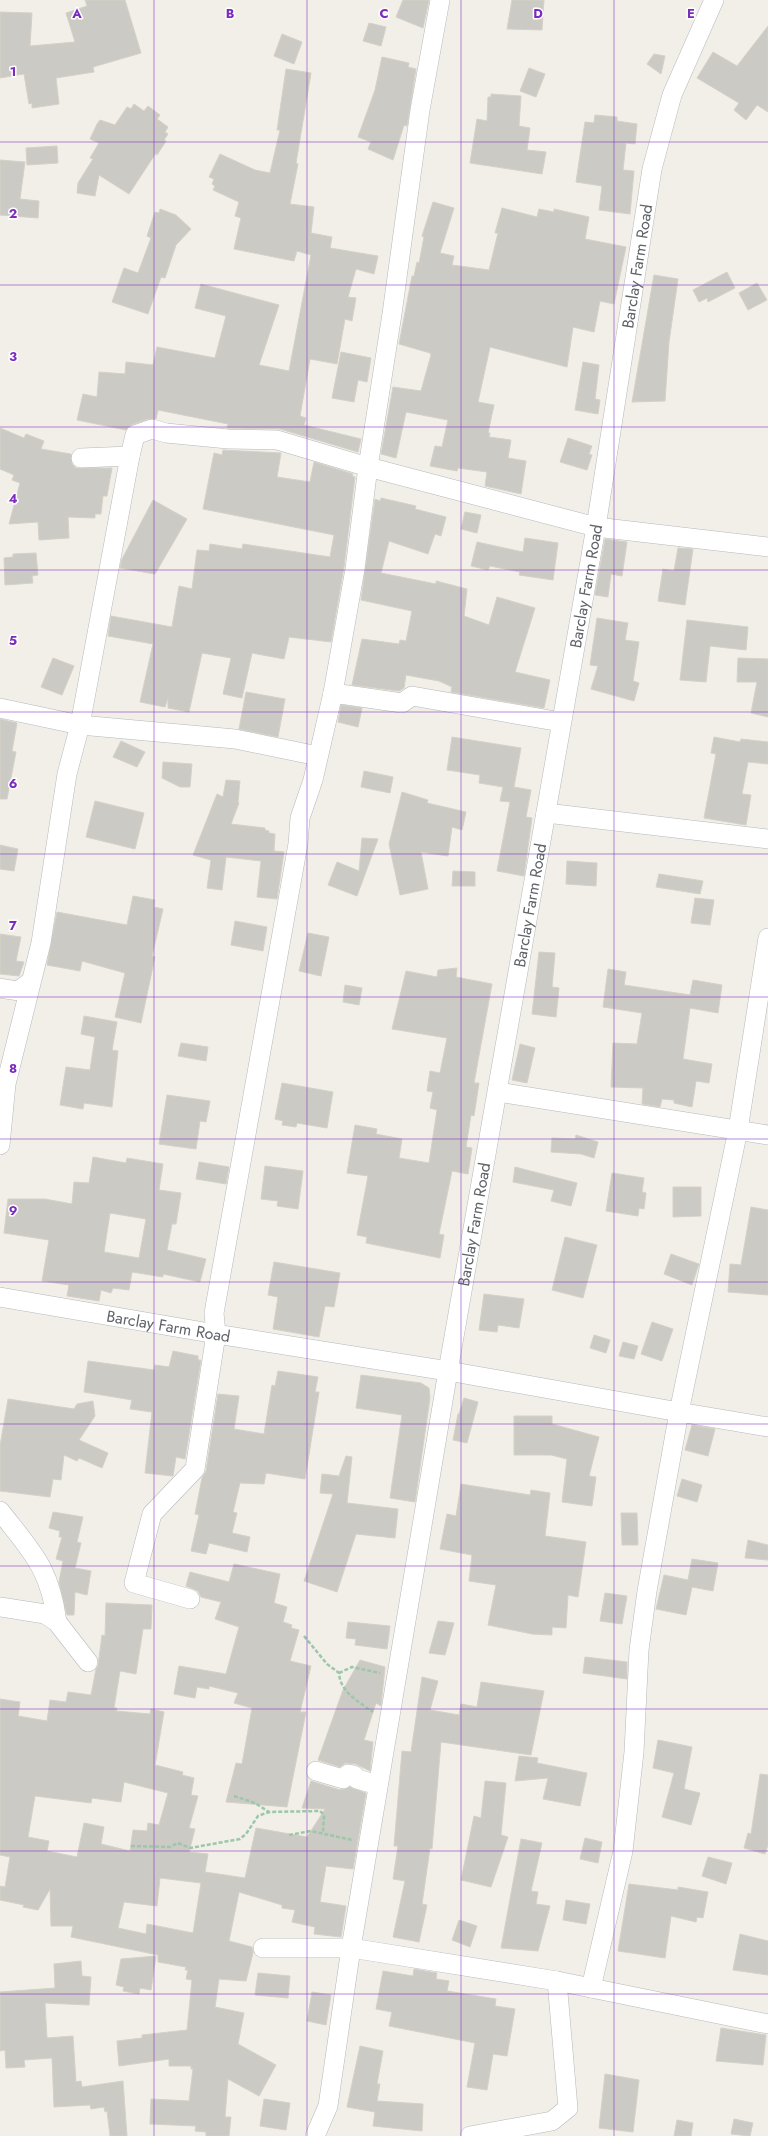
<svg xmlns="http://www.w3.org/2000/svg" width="768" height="2136" viewBox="0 0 768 2136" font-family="Jost,sans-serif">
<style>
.building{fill:#cccac5;stroke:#d6d1c6;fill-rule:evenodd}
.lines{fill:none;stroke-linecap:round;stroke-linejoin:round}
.minor-casing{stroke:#b5b8bc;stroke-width:20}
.path{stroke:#9cc7a9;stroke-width:2.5;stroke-dasharray:4 2;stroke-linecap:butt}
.minor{stroke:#fff;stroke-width:19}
.grid{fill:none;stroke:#7b2cbf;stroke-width:1;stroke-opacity:0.55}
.labels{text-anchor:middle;stroke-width:3;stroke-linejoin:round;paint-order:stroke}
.street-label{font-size:16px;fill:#5f6368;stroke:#fff}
.grid-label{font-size:13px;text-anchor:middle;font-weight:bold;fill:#7b2cbf;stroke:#fff;stroke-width:3;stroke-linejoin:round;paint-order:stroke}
</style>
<rect width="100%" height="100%" fill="#f1efe8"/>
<g class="building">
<path d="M85 0H125L141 53 93 67 94 72 56 78 59 104 32 108V103L29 104 24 74 0 78V12L32 13 30 46 75 42 66 13 87 6Z"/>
<path d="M403 0H429L423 28 396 17Z"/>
<path d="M512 0H544L542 30 507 29Z"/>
<path d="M369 23 386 27 381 46 363 41Z"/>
<path d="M768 26V112L757 105 746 120 734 110 739 103 697 78 713 52 737 66Z"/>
<path d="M282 34 302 42 294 64 274 56Z"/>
<path d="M654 54 665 56 661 74 647 64Z"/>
<path d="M382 57 409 63 408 67 416 69 407 126 404 125 393 160 368 149 371 142 358 137 375 90Z"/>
<path d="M529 68 545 74 536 97 520 91Z"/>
<path d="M286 69 311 73 296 163 298 164 290 204 314 207 311 233 332 237 330 248 378 256 374 274 356 269 348 297 356 298 352 321 345 319 337 364 310 359 300 416 306 418 304 425 361 439 358 452 280 429 227 428 228 424 158 410 156 419H148L131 425 126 430 77 420 83 394 97 397 99 372 125 374 126 362 153 365 157 347 215 358 226 316 195 308 201 284 279 305 259 365 289 371 311 255 297 251 294 261 234 249 241 218 235 216 239 202 213 190 215 186 212 184 214 179 209 177 220 154 255 170 270 173 280 130H277Z"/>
<path d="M491 94 521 96 519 126 530 128 527 150 546 152 542 174 470 163 477 119 487 121 488 97H491Z"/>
<path d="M134 104 144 111 148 106 160 115 157 119 168 127 165 132 168 134 164 140 166 141 157 155 156 153 129 194 99 175 95 196 77 193 78 183 93 159 90 158 99 143 90 139 97 124 100 120 115 125 127 107 131 109Z"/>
<path d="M595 115 617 117V121L637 124 635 144 626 143 623 170 634 171 630 214 599 210 602 186 576 182 585 122 594 123Z"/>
<path d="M57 146 58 163 27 165 26 148Z"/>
<path d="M0 160 25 162 20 199 39 201 38 218 0 215Z"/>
<path d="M433 202 454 208 440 253 454 256 452 265 489 270 498 233H495L502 208 537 217 539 209 554 212V209L589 217 585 239 626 247 614 304 600 301 594 332 573 327 567 367 490 347 478 402 494 405 488 433H490L489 437 511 440 508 458 526 461 521 494 485 486 487 472 458 468 457 471 430 466 435 446 442 447 448 420 406 412 396 458 381 454 393 387 421 391 431 355 430 353 399 344 412 276H414L417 262 419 263 424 237 422 236Z"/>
<path d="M160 209 176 215 191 229 176 245 165 278 161 277 148 314 112 302 124 268 138 273 151 238 147 236 155 212 159 213Z"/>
<path d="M727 272 735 288 708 302 707 298 699 302 693 290Z"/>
<path d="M654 275 678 279 669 342 665 401 632 402Z"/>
<path d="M757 283 767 300 748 310 739 293Z"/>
<path d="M341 352 371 358 367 382 358 380 354 402 332 398Z"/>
<path d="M583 362 599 365 595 399 600 400 598 414 575 410Z"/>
<path d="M0 428 24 438 26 434 44 441 41 449 71 454 72 464 76 468H112L107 496H103L101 514H95V518L68 517 69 538 39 540 38 522 9 524 20 483 12 480 14 475 0 469Z"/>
<path d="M568 438 592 446 589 454 592 455 587 470 560 462Z"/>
<path d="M223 450 281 453 277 477 310 482 314 462 353 474 352 476 355 477 344 567 331 642 289 637 284 659 252 653 242 698 223 694 231 658 202 653 189 712 168 708V698L165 707 140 702 153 644 108 636 111 616 172 627 179 586 192 589 197 550 209 551 210 544 242 549 243 544 330 557 334 535 203 509 214 453 222 455Z"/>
<path d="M381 498 416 506 415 509 446 517 441 536 435 534 428 554 389 541 381 573 436 584V581L467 589 464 616 489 625 497 597 535 608 515 672 550 680 544 708 451 692 452 687 439 681 406 675 404 688 399 691 352 685 362 639 399 644 400 640 406 641 412 611 361 600 375 499 380 501Z"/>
<path d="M153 500 187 519 155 574 120 568 122 559Z"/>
<path d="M465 512 481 515 477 533 461 529Z"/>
<path d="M525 538 558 543 553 580 519 575 520 572 490 566 488 570 471 566 477 542 523 552Z"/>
<path d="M605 539 627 542 622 576 611 574 608 597 595 595Z"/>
<path d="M678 548 693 549 685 605 658 601 663 569 674 571Z"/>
<path d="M36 553 38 575 32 576 33 583 5 585 4 558 13 557V554Z"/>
<path d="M597 618 628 623 625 640 639 642 633 681 639 683 634 701 591 689 598 666 590 665Z"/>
<path d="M687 620 748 627 746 650 710 646 706 682 680 680Z"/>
<path d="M53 658 74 666 62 695 41 687Z"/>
<path d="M738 658 768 659V717L751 713 757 682H737Z"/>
<path d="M246 692 285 699 278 737 239 729Z"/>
<path d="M341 705 362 708 358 727 338 722Z"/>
<path d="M0 719 17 723 12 751 16 752 7 799H0Z"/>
<path d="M452 737 521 748 514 787 531 790 526 817 532 818 524 876 497 871 510 802 500 801 503 787 479 783 480 775 447 770Z"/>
<path d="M714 737 740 742 741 739 768 742V764L748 762 742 794 751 795 746 825 704 818 716 754 711 753Z"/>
<path d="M121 741 145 752 137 767 113 757Z"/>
<path d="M163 762 192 764 190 787H180L162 778Z"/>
<path d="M364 771 393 777 390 793 361 787Z"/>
<path d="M226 780 240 781 238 802 239 803 231 824 265 828V830L269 831V833L275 834 274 851 284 852 277 899 257 897 261 861 226 857 222 890 207 888 211 860 193 855 217 794 223 797Z"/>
<path d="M402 792 428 800 427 803 466 812 462 830 452 827 448 856 421 852 428 889 400 895 389 844Z"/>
<path d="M95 801 144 813 135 849 86 837Z"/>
<path d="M362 838 378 839 357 896 328 885 337 862 359 871Z"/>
<path d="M0 845 18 849 14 871 0 869Z"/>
<path d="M567 861 597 863 596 886 566 884Z"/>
<path d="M453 871 475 872V886H452Z"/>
<path d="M659 874 703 881 700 894 656 887Z"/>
<path d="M133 896 155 900 154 907 163 909 152 956 155 957 141 1023 115 1017 125 973 82 961 80 971 47 965 57 912 127 925Z"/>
<path d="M695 898 714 900 710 925 691 923Z"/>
<path d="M235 921 267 927 263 951 231 945Z"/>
<path d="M308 933 329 937 321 976 299 971Z"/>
<path d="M0 934 21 937 16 961 24 962 19 976 0 974Z"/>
<path d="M539 952 555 953 552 987 559 988 556 1017 532 1014Z"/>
<path d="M457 968 456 977 492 984 474 1083H479L474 1116 471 1115 466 1147 472 1148 468 1174 452 1171 439 1234 444 1235 440 1258 366 1243 367 1237 357 1235 368 1176 347 1173 355 1125 377 1129 376 1134 402 1139 399 1158 429 1163 437 1110 430 1108 433 1092 427 1091 430 1071 440 1073 447 1038 392 1029 406 971 437 977 438 970Z"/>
<path d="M608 969 626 972 624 985 690 995 693 980 722 985 718 1013 690 1008 683 1059 712 1064 709 1083 696 1081 692 1107 674 1103V1100L662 1099 660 1107 642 1104 643 1088 611 1087 613 1043 637 1044 642 1013 603 1007Z"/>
<path d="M345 985 362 988 359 1005 343 1002Z"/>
<path d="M84 1016 117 1022 112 1050 118 1051 112 1107 84 1103 83 1109 60 1105 66 1067 90 1070 95 1037 81 1034Z"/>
<path d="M181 1043 208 1047 206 1061 178 1056Z"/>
<path d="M520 1044 535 1048 527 1083 512 1080Z"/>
<path d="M282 1083 333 1092 327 1128 297 1123 296 1127 282 1125 283 1121 275 1119Z"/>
<path d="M167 1095 210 1101 206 1122 200 1121 196 1149 159 1144Z"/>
<path d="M576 1135 598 1142 594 1158 581 1154 551 1152 552 1138 575 1139Z"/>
<path d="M93 1157 126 1163 127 1158 163 1164 159 1190 181 1193 176 1224H172L167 1250 206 1259 200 1282 163 1274V1277L132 1272 129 1290 113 1288 111 1293 101 1290 99 1301 67 1296 69 1285 42 1281 49 1240 4 1233 8 1199H45L72 1204 74 1182 89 1183ZM110 1213 146 1219 139 1258 104 1252Z"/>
<path d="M199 1162 229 1167 226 1184 196 1179Z"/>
<path d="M265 1166 303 1171 298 1209 277 1206 278 1201 261 1199Z"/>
<path d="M515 1167 577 1183 571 1206 551 1201 554 1190 513 1182Z"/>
<path d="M612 1173 644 1178 642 1192 646 1193 644 1209 639 1208 638 1216 606 1211Z"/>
<path d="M673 1187H701V1216L673 1217Z"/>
<path d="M751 1207 768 1210V1295L728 1292 730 1264 741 1265Z"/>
<path d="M565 1237 597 1245 583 1298 552 1290Z"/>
<path d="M671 1254 699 1264 692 1285 664 1274Z"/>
<path d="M274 1262 340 1273 334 1307 325 1306 319 1337 273 1329 278 1297 268 1295Z"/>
<path d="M484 1294 524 1299 519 1328 498 1325 497 1332 479 1330Z"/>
<path d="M652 1322 673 1329 662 1361 641 1354Z"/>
<path d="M594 1335 610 1340 606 1353 590 1348Z"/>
<path d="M623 1342 638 1346 634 1359 619 1356Z"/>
<path d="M173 1351 198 1356V1360H201L185 1459 176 1457 173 1476 145 1473 152 1412 130 1409 132 1400 84 1392 88 1361 154 1370 155 1365 169 1367Z"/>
<path d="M278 1371 318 1377 315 1392H319L305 1479 266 1473 264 1484 240 1483 233 1512 237 1513 232 1533 250 1537 247 1552 209 1543 206 1554 191 1551 199 1515 195 1514 202 1478 206 1471 218 1394 239 1396 234 1429 264 1434 272 1385 275 1386Z"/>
<path d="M361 1375 421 1383 429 1388 430 1398 415 1502 390 1498 402 1415 356 1408Z"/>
<path d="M464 1398 478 1402 467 1443 453 1440 458 1414H459Z"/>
<path d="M8 1399 74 1409 77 1404 93 1401 95 1416 79 1440 108 1453 102 1468 79 1458 77 1461 64 1455 61 1480 53 1479 50 1497 0 1491V1446Z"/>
<path d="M514 1416H552V1424L599 1437 589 1476 596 1477 592 1506 562 1502 567 1459 551 1455H514Z"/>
<path d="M692 1425 715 1429 708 1456 685 1450Z"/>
<path d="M346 1456 352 1457 347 1503 398 1509 395 1538 356 1534 337 1592 304 1581 333 1494 320 1493 322 1474 339 1476Z"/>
<path d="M682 1479 702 1485 697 1502 677 1496Z"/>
<path d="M461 1484 530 1495 531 1490 550 1493 545 1536 586 1542 578 1597 568 1595 566 1628 552 1627V1635L532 1634 488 1625 496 1585 469 1581 472 1555 440 1549 447 1514 456 1516Z"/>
<path d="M53 1512 83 1517 77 1542 81 1543 75 1568 91 1571 87 1595 75 1592 74 1615H67L59 1582 63 1561 56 1559 62 1537H59L60 1531 49 1528Z"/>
<path d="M621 1513H637L638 1545H622Z"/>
<path d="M748 1540 768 1545V1560L745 1558Z"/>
<path d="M692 1559 718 1563 713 1591 692 1587 686 1615 656 1609 664 1575 688 1580Z"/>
<path d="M234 1564 280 1574 274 1603 287 1607 283 1622 292 1625 291 1628 299 1630 290 1661 311 1666 300 1712H306L287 1807 226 1802 236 1763 242 1764 252 1708 234 1703 238 1693 209 1686V1689L197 1687 195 1698 174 1694 179 1666 226 1674 239 1627 215 1619 221 1602 201 1597 198 1591 186 1586 190 1572 229 1582Z"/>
<path d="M605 1593 627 1596 622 1624 600 1621Z"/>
<path d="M106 1603 152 1605 151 1629H143L136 1674 120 1671 114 1708H117L116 1711 150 1714 151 1709 164 1712 155 1765 183 1772 182 1775 194 1778 191 1795 198 1796 189 1828 195 1829 189 1852 208 1854 205 1872 245 1878 256 1828 307 1837 325 1809 302 1808 311 1781 340 1790 350 1787 366 1793 353 1869 326 1866 320 1902 346 1906 341 1937 314 1934 315 1927 292 1922 295 1910 282 1908V1905L239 1892 229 1941 252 1947 253 1953 246 1981 219 1979 215 2007 244 2013 238 2044 276 2065 259 2096 228 2079 225 2117H231L229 2136H206V2132L195 2131 196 2126 150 2124 151 2099 189 2101 193 2069H191V2066H169V2059L119 2066 117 2041 142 2038V2035L187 2030 192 1980 186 1979 188 1970H185L186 1967 158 1962V1955L71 1937 73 1926H51L50 1889 38 1910 23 1907 24 1905 0 1900V1886L5 1887 10 1857 0 1855V1699L20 1702 18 1716 47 1721 50 1700 66 1702 68 1692 91 1695 96 1669 98 1666 102 1635 105 1636ZM124 1782 168 1793 159 1825 148 1823 147 1831 133 1830 130 1851 101 1844 104 1827 84 1823 77 1857 47 1851 49 1841 28 1837 35 1796 91 1803 92 1798 121 1802ZM160 1878 201 1883 193 1933 147 1924 146 1934 118 1928 124 1902 157 1906Z"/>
<path d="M438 1621 454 1623 445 1655 429 1653Z"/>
<path d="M348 1622 390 1626 387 1649 355 1645 356 1639 346 1638Z"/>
<path d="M585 1657 627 1662V1679L583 1673Z"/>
<path d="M360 1660 385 1667 381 1706 376 1703 364 1740 373 1742 370 1771 356 1764 345 1763 340 1767 318 1760 343 1690Z"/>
<path d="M422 1677 438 1681 430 1710 459 1715 461 1704 477 1707 481 1682 544 1691 531 1755 441 1742 432 1849 430 1848 422 1904 427 1905 419 1942 393 1937 405 1881 393 1879 398 1846H394L402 1751 411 1752Z"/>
<path d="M658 1740 692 1747 684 1789 700 1793 691 1825 662 1817 674 1773 653 1768Z"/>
<path d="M519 1756 538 1758 537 1763 587 1773 580 1806 543 1799 548 1778 515 1781Z"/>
<path d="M760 1774 768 1775V1845L765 1854 744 1848 748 1833 751 1834Z"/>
<path d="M485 1781 506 1783 501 1835 508 1837 491 1887 461 1880 474 1816 481 1818Z"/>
<path d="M585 1838 602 1842 598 1863 580 1859Z"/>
<path d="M521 1839 542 1843 531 1891 538 1892 536 1904 550 1906 538 1951 501 1948Z"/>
<path d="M708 1857 732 1863 726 1884 702 1876Z"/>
<path d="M629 1884 678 1890V1887L708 1892 703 1918 697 1917 696 1922 671 1916 665 1958 618 1951Z"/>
<path d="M566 1900 590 1904 586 1924 563 1920Z"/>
<path d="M459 1920 477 1926 470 1947 452 1940Z"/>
<path d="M740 1934 768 1941V1975L733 1970Z"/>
<path d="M156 1956 151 1990 140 1988 139 1994 123 1991 124 1987 116 1985 121 1959Z"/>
<path d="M81 1961 82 1976 91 1977 89 2005 45 2003 47 2038 73 2036 76 2082 81 2081 82 2087 123 2081 127 2136H110L107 2111 105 2112 104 2107 91 2109 90 2105 54 2107 52 2058 24 2060 25 2067 6 2068 5 2050 0 2051V1992L55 1988 54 1964Z"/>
<path d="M414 1969 437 1973 436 1979 449 1981 447 1991 496 1999 495 2006 515 2009 507 2056 493 2054 487 2090 467 2087 475 2043 389 2026 392 2012 376 2009 383 1971 413 1976Z"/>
<path d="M258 1973 290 1976 288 1998 255 1995Z"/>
<path d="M312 1992 331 1995 326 2025 307 2021Z"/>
<path d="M721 2028 766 2035 763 2065 716 2061Z"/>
<path d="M360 2046 383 2051 377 2084H380L377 2101 423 2104 422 2131 373 2126 375 2112 347 2107Z"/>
<path d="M605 2074 639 2080 633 2132 599 2128Z"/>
<path d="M264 2099 290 2103 286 2130 260 2126Z"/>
<path d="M734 2119 753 2123 750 2136 731 2134Z"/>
<path d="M677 2120 693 2123 691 2136H674Z"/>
</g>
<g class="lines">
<g class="minor-casing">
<g id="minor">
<path d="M81 458 130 456 135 435 152 429 166 433 228 439 277 440 368 467 596 527 768 547"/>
<path d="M333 693 355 569 368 467 392 314 420 110 440 0"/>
<path d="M0 708 80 725 235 739 318 756"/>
<path d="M546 813 768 839"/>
<path d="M0 988 18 991 30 982"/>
<path d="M498 1092 768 1135"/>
<path d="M0 1145 6 1084 41 943 67 774 80 725 130 456"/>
<path id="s1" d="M0 1297 216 1334 448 1371 596 527 652 169 672 95 714 0"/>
<path d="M0 1511C32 1552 50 1568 57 1622"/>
<path d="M190 1599 134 1583 152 1514 195 1469 216 1334 214 1313 298 844 300 818 313 780 333 693 402 703 412 696 561 722"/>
<path d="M0 1607 45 1614 57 1622 88 1662"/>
<path d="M316 1771 343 1779 348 1774 354 1775 357 1779 378 1785"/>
<path d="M263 1948H351L557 1981 768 2024"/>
<path d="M591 1988 623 1851 634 1752 639 1650 647 1591 679 1412 768 1427"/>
<path d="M315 2136 328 2106 351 1948 448 1371 679 1412 738 1130 768 938"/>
<path d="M470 2136 552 2121 568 2108 557 1981"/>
</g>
</g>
<g class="path">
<path d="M304 1636 327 1664 339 1673C340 1692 359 1702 373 1712"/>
<path d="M339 1673 352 1667 380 1673"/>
<path d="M234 1796 255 1803 269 1812 320 1811 324 1815 323 1832"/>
<path d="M289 1835 311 1831 352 1840"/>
<path d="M131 1846 170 1847 178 1843 190 1848 240 1839 246 1834 258 1816 269 1812"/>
</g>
<use href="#minor" class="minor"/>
</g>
<path class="grid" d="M154 0V2136M307 0V2136M461 0V2136M614 0V2136M0 142H768M0 285H768M0 427H768M0 570H768M0 712H768M0 854H768M0 997H768M0 1139H768M0 1282H768M0 1424H768M0 1566H768M0 1709H768M0 1851H768M0 1994H768"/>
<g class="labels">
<g class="street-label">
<text dy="6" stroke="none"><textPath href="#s1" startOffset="1575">Barclay Farm Road</textPath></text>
<text dy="6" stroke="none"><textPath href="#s1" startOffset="1251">Barclay Farm Road</textPath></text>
<text dy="6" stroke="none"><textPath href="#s1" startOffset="927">Barclay Farm Road</textPath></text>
<text dy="6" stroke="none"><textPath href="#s1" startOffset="603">Barclay Farm Road</textPath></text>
<text dy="6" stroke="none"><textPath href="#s1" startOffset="171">Barclay Farm Road</textPath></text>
</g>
</g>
<g class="grid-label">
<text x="77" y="18">A</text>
<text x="230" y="18">B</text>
<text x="384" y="18">C</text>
<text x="538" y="18">D</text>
<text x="691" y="18">E</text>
<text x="13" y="76">1</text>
<text x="13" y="218">2</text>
<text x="13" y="361">3</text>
<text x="13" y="503">4</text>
<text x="13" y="645">5</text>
<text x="13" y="788">6</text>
<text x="13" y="930">7</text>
<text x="13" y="1073">8</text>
<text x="13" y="1215">9</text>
</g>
</svg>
